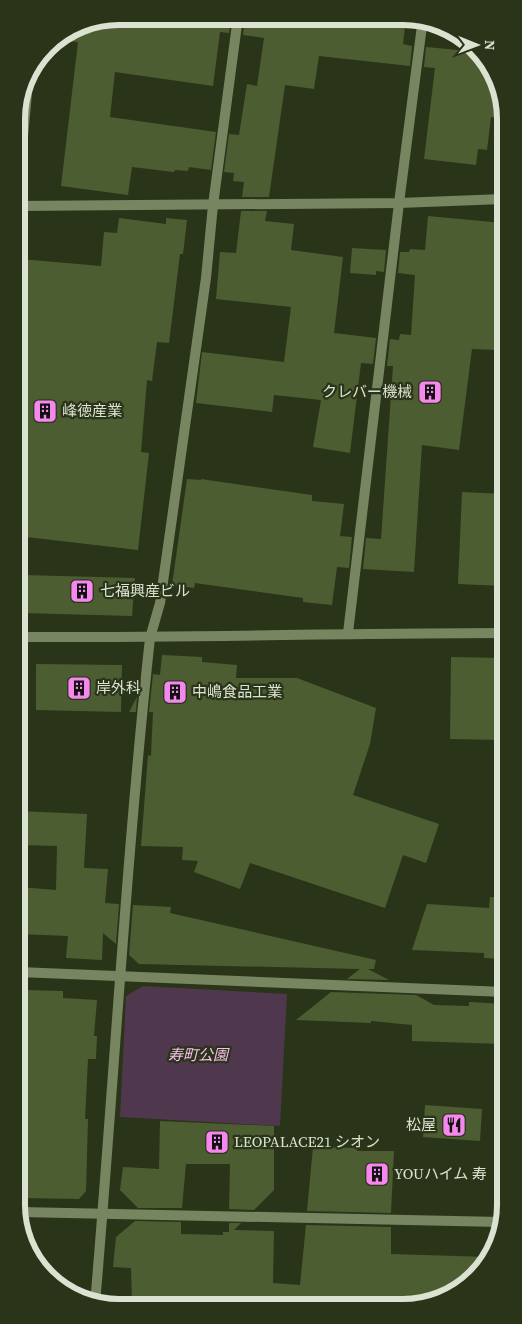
<svg xmlns="http://www.w3.org/2000/svg" width="522" height="1324" viewBox="0 0 522 1324" font-family="'Source Serif 4','Noto Sans JP',serif">
<style>
.green{fill:#4f374d}
.building{fill:#4d5d32}
.lines{fill:none;stroke-linecap:round;stroke-linejoin:round}
.minor{stroke:#778560;stroke-width:10}
.tertiary{stroke:#778560;stroke-width:10}
.labels{text-anchor:middle;stroke-width:4.5;stroke-linejoin:round;paint-order:stroke}
.poi-label{font-size:15px;fill:#dbe2d1;stroke:#2a3419;text-anchor:start}
.park-label{font-size:15px;font-style:italic;fill:#fabef3;stroke:#2a3419}
.rim{fill:none;stroke:#dbe2d1;stroke-width:6}
</style>
<rect width="100%" height="100%" fill="#2a3419"/>
<path class="green" d="M143 986 287 994 280 1126 120 1117 126 996Z"/>
<g class="building">
<path d="M119 16 231 17 229 33 220 32 213 86 115 72 110 117 216 132 211 170 189 167 188 171 175 170 174 172 132 167 128 195 61 186 78 42 55 40 80 24Z"/>
<path d="M245 17 406 18 403 44 412 46 410 66 319 56 314 89 285 85 269 197H242L244 182 233 181 234 173 224 172 229 134 239 135 247 84 257 86 264 38 243 35Z"/>
<path d="M426 47 479 52 501 90 498 118 491 117 487 150 478 149 476 165 424 159 435 68 424 67Z"/>
<path d="M241 211H267L265 221 294 224 291 250 343 257 334 333 376 338 373 364 361 363 350 453 313 447 321 400 274 395 272 412 196 403 202 352 284 362 291 307 216 299 220 252 236 253Z"/>
<path d="M428 216 503 223V293H499L496 350 472 349 459 450 422 445 414 572 363 569 366 538 381 539 393 366H387L390 339 399 340 400 334 411 335 415 275 398 273 400 252H409L410 249 425 250Z"/>
<path d="M119 218 166 224V218L187 220 183 254H180L169 343 157 342 152 381 147 380 141 452 149 453 138 550 18 536 17 290 20 259 101 266 104 232 117 233Z"/>
<path d="M352 248 386 250 384 272 376 271V275L350 273Z"/>
<path d="M187 479 201 480V479L312 495V501L344 504 340 536 352 537 349 568 337 567 332 605 303 602V598L195 583 194 588 172 585Z"/>
<path d="M462 492 503 494 504 586 458 584Z"/>
<path d="M23 575 135 578 132 616 22 613Z"/>
<path d="M162 655 202 657V662L237 665 236 678H297L376 708 370 744 353 795 439 824 426 863 403 855 385 908 250 863 240 889 194 872 198 861 182 860 183 847 141 846 148 755 151 756 153 712H149L153 674 160 675Z"/>
<path d="M451 657 504 658V740L450 739Z"/>
<path d="M36 664 122 665 121 712 36 710Z"/>
<path d="M137 697 136 712H129Z"/>
<path d="M18 811 87 814 84 868 108 869 105 903 119 904 116 944 103 933 102 960 66 958 68 936 19 934V887L56 890 57 846 19 845Z"/>
<path d="M490 897 505 898V959L484 958V953L412 950 427 904 489 908Z"/>
<path d="M133 905 171 907 170 913 376 960 374 969H368L389 980 347 979 360 969 139 964 129 955Z"/>
<path d="M25 990 63 991V998L97 1000 94 1036H97L96 1059H88L85 1119H88L86 1191 79 1199 20 1198 19 1113H21L24 1058H19V994H25Z"/>
<path d="M331 992 416 995 434 1005 469 1006V1002L505 1004 502 1044 412 1041V1025L371 1021V1023L296 1020Z"/>
<path d="M425 1105 482 1109 480 1141 423 1137Z"/>
<path d="M160 1121 274 1126V1190L254 1210 229 1209 230 1164H186L182 1208H138L120 1190 123 1167 159 1169Z"/>
<path d="M313 1147 357 1148V1151H394L391 1213 307 1211Z"/>
<path d="M135 1221 181 1222V1234L223 1235V1232H229V1223H241L234 1230 274 1231 273 1283 300 1285 306 1225 391 1227V1254L488 1257 484 1268 429 1304 282 1305 217 1303V1305H182L132 1302 131 1268 113 1267 116 1237Z"/>
</g>
<g class="lines">
<g class="minor">
<path d="M17 200 29 72"/>
<path d="M17 206 399 203 503 199"/>
<path d="M348 633 399 203 423 18"/>
<path d="M19 972 505 992"/>
<path d="M20 1212 501 1222"/>
<path d="M95 1304C114 1082 126 859 150 638L160 603 206 278 213 205 238 17"/>
</g>
<path class="tertiary" d="M18 637C180 638 342 633 504 633"/>
</g>
<defs>
<g id="building-square" transform="scale(1.25)"><rect x="-9" y="-9" width="18" height="18" rx="4" fill="#f688ed" stroke="#2a3419"/><path d="M-4-6H4V6H1V3H-1V6H-4ZM-2.5-4.3h1.7v1.8h-1.7ZM.8-4.3h1.7v1.8H.8ZM-2.5-1h1.7V.8h-1.7ZM.8-1h1.7V.8H.8Z" fill="#111"/></g>
<g id="restaurant-square" transform="scale(1.25)"><rect x="-9" y="-9" width="18" height="18" rx="4" fill="#f688ed" stroke="#2a3419"/><path d="M-5-6h1v4h1v-4h1v4h1v-4h1v5L-1.5 .5V6h-2V.5L-5-1ZM5-6V6H3V1.5H1.5Q1.5-4 5-6Z" fill="#111"/></g>
</defs>
<g fill-rule="evenodd">
<use href="#building-square" x="430" y="392"/>
<use href="#building-square" x="45" y="411"/>
<use href="#building-square" x="82" y="591"/>
<use href="#building-square" x="79" y="688"/>
<use href="#building-square" x="175" y="692"/>
<use href="#restaurant-square" x="454" y="1125"/>
<use href="#building-square" x="217" y="1142"/>
<use href="#building-square" x="377" y="1174"/>
</g>
<g class="labels">
<g class="poi-label">
<text x="412" y="397" text-anchor="end">クレバー機械</text>
<text x="62" y="416">峰徳産業</text>
<text x="100" y="596">七福興産ビル</text>
<text x="96" y="693">岸外科</text>
<text x="192" y="697">中嶋食品工業</text>
<text x="436" y="1130" text-anchor="end">松屋</text>
<text x="234" y="1147">LEOPALACE21 シオン</text>
<text x="394" y="1179">YOUハイム 寿</text>
</g>
<g class="park-label">
<text x="198" y="1060">寿町公園</text>
</g>
</g>
<path d="M0 0H522V1324H0ZM119 25H403A94 94 0 0 1 497 119V1205A94 94 0 0 1 403 1299H119A94 94 0 0 1 25 1205V119A94 94 0 0 1 119 25Z" fill="#2a3419" fill-rule="evenodd"/>
<path class="rim" d="M119 25H403A94 94 0 0 1 497 119V1205A94 94 0 0 1 403 1299H119A94 94 0 0 1 25 1205V119A94 94 0 0 1 119 25Z"/>
<g transform="translate(477 45) rotate(91)" stroke="#2a3419" stroke-width="4" paint-order="stroke">
<path d="M0-4L9 19L0 12L-9 19Z" fill="#dbe2d1"/>
<text y="-8" font-size="14" font-weight="bold" text-anchor="middle" fill="#dbe2d1">N</text>
</g>
</svg>
